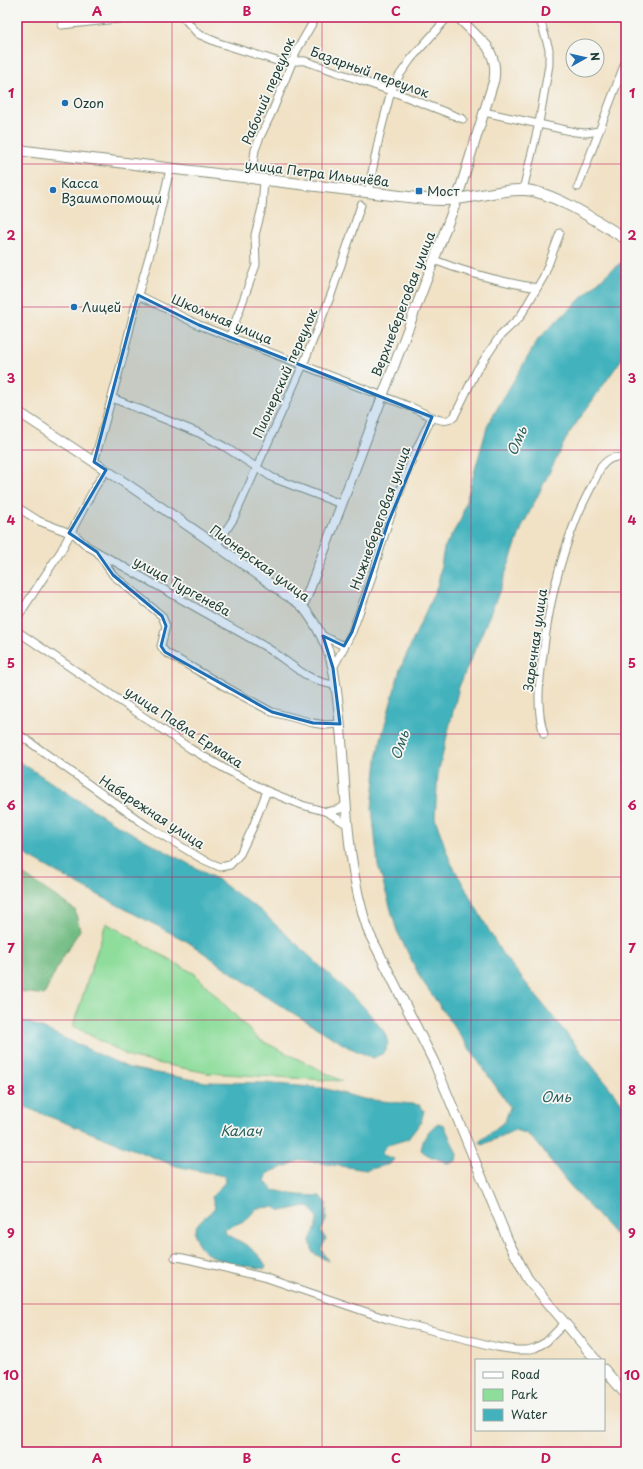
<svg xmlns="http://www.w3.org/2000/svg" width="643" height="1469" viewBox="0 0 643 1469" font-family="'Playpen Sans',sans-serif">
<style>
.green{fill:#8edd9b;stroke:#568d68}
.forest{fill:#72bc83;stroke:#487c5c}
.water{fill:#43b2bd;stroke:#317878}
.lines{fill:none;stroke-linecap:round;stroke-linejoin:round}
.minor-casing{stroke:#88907d;stroke-width:9}
.tertiary-casing{stroke:#88907d;stroke-width:11}
.secondary-casing{stroke:#88907d;stroke-width:12}
.minor{stroke:#fff;stroke-width:7}
.tertiary{stroke:#fff;stroke-width:9}
.secondary{stroke:#fff;stroke-width:10}
.marked{fill:#1f6fb2;fill-opacity:0.2;stroke:#1f6fb2;stroke-width:3;stroke-linejoin:round}
.grid{fill:none;stroke:#c2185b;stroke-width:1;stroke-opacity:0.55}
.poi-dot{fill:#1f6fb2;stroke:#f6f6f2;stroke-width:1.5}
.labels{text-anchor:middle;stroke-width:3.5;stroke-linejoin:round;paint-order:stroke}
.street-label{font-size:13px;fill:#1f3d34;stroke:#f6f6f2}
.poi-label{font-size:13px;fill:#1f3d34;stroke:#f6f6f2;text-anchor:start}
.water-label{font-size:14px;font-style:italic;fill:#2a605d;stroke:#f6f6f2}
.neatline{fill:none;stroke:#c2185b;stroke-width:1.5}
.grid-label{font-size:13px;text-anchor:middle;font-weight:bold;fill:#c2185b}
</style>
<rect width="100%" height="100%" fill="#f6f6f2"/>
<filter id="ink" filterUnits="userSpaceOnUse"><feTurbulence type="fractalNoise" baseFrequency=".025" numOctaves="2"/><feDisplacementMap in="SourceGraphic" scale="8" xChannelSelector="R" yChannelSelector="G"/><feConvolveMatrix kernelMatrix="1 2 1 2 8 2 1 2 1" color-interpolation-filters="sRGB"/></filter>
<filter id="wash" filterUnits="userSpaceOnUse"><feTurbulence type="fractalNoise" baseFrequency=".012" numOctaves="4" result="noise"/><feDisplacementMap in="SourceGraphic" scale="16" xChannelSelector="R" yChannelSelector="G"/><feGaussianBlur stdDeviation="0.9" result="paint"/><feColorMatrix in="noise" values="0 0 0 0 0 0 0 0 0 0 0 0 0 0 0 0 0 1.4 0 .05"/><feComposite in="paint" operator="in"/></filter>
<g filter="url(#wash)">
<rect width="100%" height="100%" fill="#f1e2c6"/>
<path class="green" d="M106 923 195 974 258 1039 342 1081 208 1073 132 1058 73 1026Z"/>
<path class="forest" d="M17 870 75 910 80 930 61 960 44 995 17 991Z"/>
<g class="water">
<path d="M626 259V353L568 435 522 527 496 600 459 687 438 773 435 818 450 861 501 952 626 1108V1247L567 1182 537 1143 527 1134 515 1130 482 1145 480 1141 505 1121 510 1107 421 979 397 931 378 865 372 808 378 750 400 669 438 584 444 548 461 519 488 424 539 338 610 271Z"/>
<path d="M17 760 112 822 218 880 261 911 364 1007 385 1033 388 1043 384 1053 373 1058 348 1047 270 999 188 942 83 887 17 850Z"/>
<path d="M17 1018 51 1032 129 1068 206 1082 265 1083 322 1088 364 1099 420 1105 424 1111 421 1122 408 1139 388 1145 382 1151 383 1155 394 1159 390 1164 366 1170 301 1160 268 1173 265 1181 273 1190 298 1195 320 1196 326 1203V1220L321 1232 326 1239 321 1249 328 1261 313 1253 310 1240 316 1227 317 1218 312 1209 306 1206 281 1211 274 1207 257 1208 246 1220 225 1229 226 1234C242 1242 258 1250 266 1266L265 1269C245 1265 202 1263 196 1239 195 1236 194 1233 195 1230 198 1219 209 1216 215 1207L212 1197 225 1182 224 1176 176 1166 17 1104Z"/>
<path d="M438 1123 444 1125 457 1154 456 1161 448 1164C439 1158 429 1158 421 1150 423 1138 428 1130 438 1123Z"/>
</g>
</g>
<g filter="url(#ink)">
<g class="lines">
<g class="minor-casing">
<g id="minor">
<path d="M183 17 198 34 219 43 280 62C289 63 297 60 305 61L391 91 463 119"/>
<path d="M62 25 135 17"/>
<path d="M484 112 575 132 586 133 599 131"/>
<path d="M251 178 255 150 260 137 273 110 297 50 316 17"/>
<path d="M578 187 626 60"/>
<path d="M523 190 539 123 549 65V49L542 26 538 17"/>
<path d="M368 192 379 138 391 91 399 76 411 59 448 17"/>
<path d="M434 260C467 273 502 282 537 288"/>
<path d="M138 295 199 325 411 407 432 417"/>
<path d="M230 336 256 265 255 235 262 208 264 180"/>
<path d="M112 398 199 433 225 447 273 478 341 504"/>
<path d="M94 462 123 357 138 295 153 243 170 169"/>
<path d="M17 507 39 521 75 535 87 546 264 646C288 660 306 682 335 685"/>
<path d="M216 546 234 518 303 365 331 295 361 205"/>
<path d="M98 553 113 575 162 616 166 626 161 646 165 652 233 691 272 712 313 723 326 725 340 724"/>
<path d="M17 618 61 551 95 487 106 470"/>
<path d="M17 631 191 749 227 770 267 791 302 805 327 812 348 825"/>
<path d="M321 635 344 646"/>
<path d="M333 668 352 632 370 583 388 523 414 454 432 417C440 420 446 423 454 417L477 370 500 336 520 317 537 288 544 276 560 233"/>
<path d="M17 733 147 826 202 859 220 867 230 865 240 854 252 829 267 791"/>
<path d="M544 734C536 709 539 681 543 655 548 609 558 565 575 522 582 503 593 485 601 467 608 458 615 455 626 459"/>
<path d="M327 812 340 809 346 804"/>
<path d="M175 1257 183 1258 267 1278 387 1319 497 1347 516 1350H527L535 1348 546 1342 564 1324"/>
</g>
</g>
<g class="tertiary-casing">
<g id="tertiary">
<path d="M17 411C90 459 162 507 233 557 250 569 267 581 283 593 289 597 298 602 303 607 316 623 329 648 333 668 349 755 339 848 369 933L434 1062 509 1243 528 1279 596 1360"/>
<path d="M302 606 307 596 457 199 494 80C496 67 494 58 487 46L458 17"/>
<path d="M604 1369 626 1395"/>
</g>
</g>
<g class="secondary-casing">
<path id="secondary" d="M17 150 425 199C435 200 445 201 455 199 478 197 501 189 525 190 554 192 600 223 626 239"/>
</g>
<use href="#minor" class="minor"/>
<use href="#tertiary" class="tertiary"/>
<use href="#secondary" class="secondary"/>
</g>
</g>
<path class="marked" d="M138 295 199 325 432 417 388 523 352 632 344 646 323 636 333 668 340 724 313 723 272 712 165 652 161 646 166 626 162 616 113 575 97 552 69 533 106 470 94 462Z"/>
<path class="grid" d="M172 17V1452M322 17V1452M471 17V1452M17 164H626M17 307H626M17 450H626M17 592H626M17 734H626M17 877H626M17 1020H626M17 1162H626M17 1304H626"/>
<g class="poi-dot">
<circle cx="65" cy="103" r="4"/>
<circle cx="53" cy="190" r="4"/>
<rect x="415" y="187" width="8" height="8" rx="2"/>
<circle cx="74" cy="307" r="4"/>
</g>
<g class="labels">
<g class="street-label">
<text transform="translate(370 72) rotate(20)" y="5">Базарный переулок</text>
<text transform="translate(268 91) rotate(-67)" y="5">Рабочий переулок</text>
<text transform="translate(317 173) rotate(7)" y="5">улица Петра Ильичёва</text>
<text transform="translate(403 304) rotate(-69)" y="5">Верхнебереговая улица</text>
<text transform="translate(222 319) rotate(23)" y="5">Школьная улица</text>
<text transform="translate(285 373) rotate(-66)" y="5">Пионерский переулок</text>
<text transform="translate(380 518) rotate(-70)" y="5">Нижнебереговая улица</text>
<text transform="translate(260 563) rotate(36)" y="5">Пионерская улица</text>
<text transform="translate(182 586) rotate(29)" y="5">улица Тургенева</text>
<text transform="translate(535 640) rotate(-82)" y="5">Заречная улица</text>
<text transform="translate(184 727) rotate(33)" y="5">улица Павла Ермака</text>
<text transform="translate(152 812) rotate(33)" y="5">Набережная улица</text>
</g>
<g class="poi-label">
<text x="73" y="108">Ozon</text>
<text x="61" y="188">Касса<tspan x="61" dy="15">Взаимопомощи</tspan></text>
<text x="427" y="196">Мост</text>
<text x="82" y="312">Лицей</text>
</g>
<g class="water-label">
<text transform="translate(517 441) rotate(-67)" y="5">Омь</text>
<text transform="translate(400 745) rotate(-72)" y="5">Омь</text>
<text x="556" y="1102">Омь</text>
<text x="241" y="1136">Калач</text>
</g>
</g>
<rect width="643" height="1469" fill="none" stroke="#f6f6f2" stroke-width="44"/>
<rect x="475" y="1359" width="130" height="72" fill="#f6f6f2" stroke="#a0aca6"/>
<rect x="483" y="1372" width="20" height="6" fill="#ffffff" stroke="#a0aca6"/>
<text x="511" y="1379" font-size="12" fill="#1f3d34">Road</text>
<rect x="483" y="1389" width="20" height="12" fill="#8edd9b" stroke="#a0aca6"/>
<text x="511" y="1399" font-size="12" fill="#1f3d34">Park</text>
<rect x="483" y="1409" width="20" height="12" fill="#43b2bd" stroke="#a0aca6"/>
<text x="511" y="1419" font-size="12" fill="#1f3d34">Water</text>
<g transform="translate(585 58) rotate(82)"><circle r="19" fill="#f6f6f2" stroke="#a0aca6"/>
<path d="M0-3L7 15L0 10L-7 15Z" fill="#1f6fb2"/>
<text y="-6" font-size="11" font-weight="bold" text-anchor="middle" fill="#1f3d34">N</text>
</g>
<rect x="22" y="22" width="599" height="1425" class="neatline"/>
<g class="grid-label">
<text x="97" y="16">A</text>
<text x="247" y="16">B</text>
<text x="396" y="16">C</text>
<text x="546" y="16">D</text>
<text x="11" y="98">1</text>
<text x="632" y="98">1</text>
<text x="11" y="240">2</text>
<text x="632" y="240">2</text>
<text x="11" y="383">3</text>
<text x="632" y="383">3</text>
<text x="11" y="525">4</text>
<text x="632" y="525">4</text>
<text x="11" y="668">5</text>
<text x="632" y="668">5</text>
<text x="11" y="810">6</text>
<text x="632" y="810">6</text>
<text x="11" y="953">7</text>
<text x="632" y="953">7</text>
<text x="11" y="1095">8</text>
<text x="632" y="1095">8</text>
<text x="11" y="1238">9</text>
<text x="632" y="1238">9</text>
<text x="11" y="1380">10</text>
<text x="632" y="1380">10</text>
<text x="97" y="1463">A</text>
<text x="247" y="1463">B</text>
<text x="396" y="1463">C</text>
<text x="546" y="1463">D</text>
</g>
</svg>
